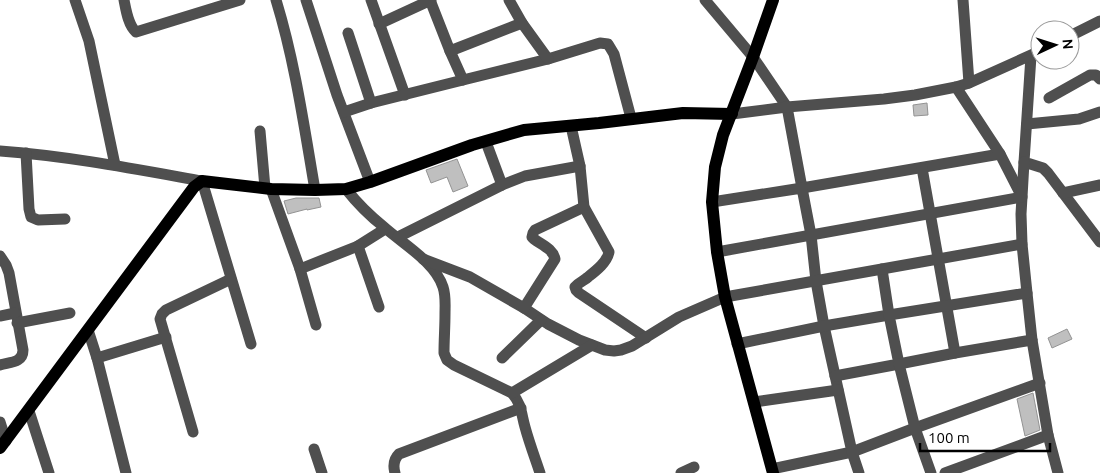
<svg xmlns="http://www.w3.org/2000/svg" width="1100" height="473" viewBox="0 0 1100 473" font-family="Ubuntu,sans-serif">
<style>
.building{fill:#bfbfbf;stroke:#939393}
.lines{fill:none;stroke-linecap:round;stroke-linejoin:round}
.minor{stroke:#4f4f4f;stroke-width:11}
.major{stroke:#000;stroke-width:12}
</style>
<rect width="100%" height="100%" fill="#fff"/>
<g class="building">
<path d="M927 103 928 115 914 116 913 105Z"/>
<path d="M457 159 468 186 453 192 447 177 431 183 426 170Z"/>
<path d="M296 198H319L321 207 307 210V209L288 214 284 201Z"/>
<path d="M1067 329 1072 339 1052 348 1048 338Z"/>
<path d="M1033 393 1040 430 1025 436 1017 399Z"/>
</g>
<g class="lines">
<g class="minor">
<path d="M75 0 89 41 115 165"/>
<path d="M124 0C126 10 128 25 136 32L240 0"/>
<path d="M276 0C295 62 304 126 315 190"/>
<path d="M306 0 337 95 370 182"/>
<path d="M371 0 405 95"/>
<path d="M430 0 450 51 463 80 548 59 600 43 608 44 614 54 631 118"/>
<path d="M509 0 522 23 548 59"/>
<path d="M705 0 753 57 787 107 802 188 1000 154 1022 197 1021 214 1022 244 1027 293 1032 340 1048 435 945 473"/>
<path d="M963 0 969 83"/>
<path d="M379 24 431 0"/>
<path d="M348 33 371 103"/>
<path d="M1070 36 1100 21"/>
<path d="M450 51 522 23"/>
<path d="M1031 56 1024 162 1043 168 1048 173 1100 242"/>
<path d="M956 87 1000 154"/>
<path d="M1049 98 1090 75H1096L1100 79"/>
<path d="M344 112 371 103 463 80"/>
<path d="M732 114 787 107 884 99 915 95 956 87 969 83 1040 51"/>
<path d="M1027 124 1079 119 1100 112"/>
<path d="M571 126 580 166 584 207 609 252C607 262 597 270 588 277 584 281 579 282 575 287L576 290 579 293 646 338"/>
<path d="M260 131 265 188"/>
<path d="M486 142 502 185"/>
<path d="M0 151C68 156 135 169 202 181L251 344"/>
<path d="M26 153 29 209 31 217 38 220 65 219"/>
<path d="M922 168 955 353"/>
<path d="M271 189 300 269 316 325"/>
<path d="M346 189C357 203 370 216 384 227 403 244 435 262 443 287 446 296 445 305 445 314 445 327 444 340 444 353L447 360 454 365 512 393C522 405 521 413 525 427 529 442 535 458 540 473"/>
<path d="M1063 193 1100 185"/>
<path d="M712 202 802 188 811 235 816 281 824 326 852 452 772 469"/>
<path d="M398 237 502 185 525 176 580 166"/>
<path d="M358 246 379 307"/>
<path d="M717 252 1022 197 1024 162"/>
<path d="M0 256 6 265 9 273 23 350C23 363 10 362 0 365"/>
<path d="M423 259 470 277 524 308 548 324 579 340 605 350 614 351 621 350 632 346 679 317 725 297 882 269 889 315 824 326 737 344"/>
<path d="M300 269 358 246 385 229"/>
<path d="M882 269 1022 244"/>
<path d="M524 308 555 259C553 249 542 245 534 239L532 237 533 233 535 230 584 207"/>
<path d="M0 316 15 313"/>
<path d="M17 323 70 313"/>
<path d="M88 330 97 358 126 473"/>
<path d="M97 358 166 337"/>
<path d="M502 358 541 320"/>
<path d="M835 376 899 364 889 315 1027 293"/>
<path d="M512 393 592 345"/>
<path d="M754 402 838 390"/>
<path d="M29 411 49 473"/>
<path d="M0 422 6 441"/>
<path d="M193 432 160 319 162 314 166 310 231 279"/>
<path d="M1048 435 1058 473"/>
<path d="M314 449 322 473"/>
<path d="M395 473C393 466 394 459 399 454L521 408"/>
<path d="M681 473 694 467"/>
<path d="M859 473 852 452 915 428 1040 383"/>
<path d="M931 473 915 428 899 364 955 353 1032 340"/>
</g>
<g class="major">
<path d="M773 0 753 57 723 135 715 167 712 202 717 252 725 297 773 473"/>
<path d="M0 448 194 187 202 181 271 189 315 190 346 189 370 182 472 145 524 130 599 123 683 113 732 114"/>
</g>
</g>
<g transform="translate(1055 45) rotate(86)"><circle r="24" fill="#ffffff" stroke="#999999"/>
<path d="M0-4L9 19L0 12L-9 19Z" fill="#000000"/>
<text y="-8" font-size="14" font-weight="bold" text-anchor="middle" fill="#000000">N</text>
</g>
<path d="M920 443v8h130v-8" fill="none" stroke="#000000" stroke-width="2.5"/>
<text x="928" y="443" font-size="15" fill="#000000" stroke="#ffffff" stroke-width="4" paint-order="stroke">100 m</text>
</svg>
